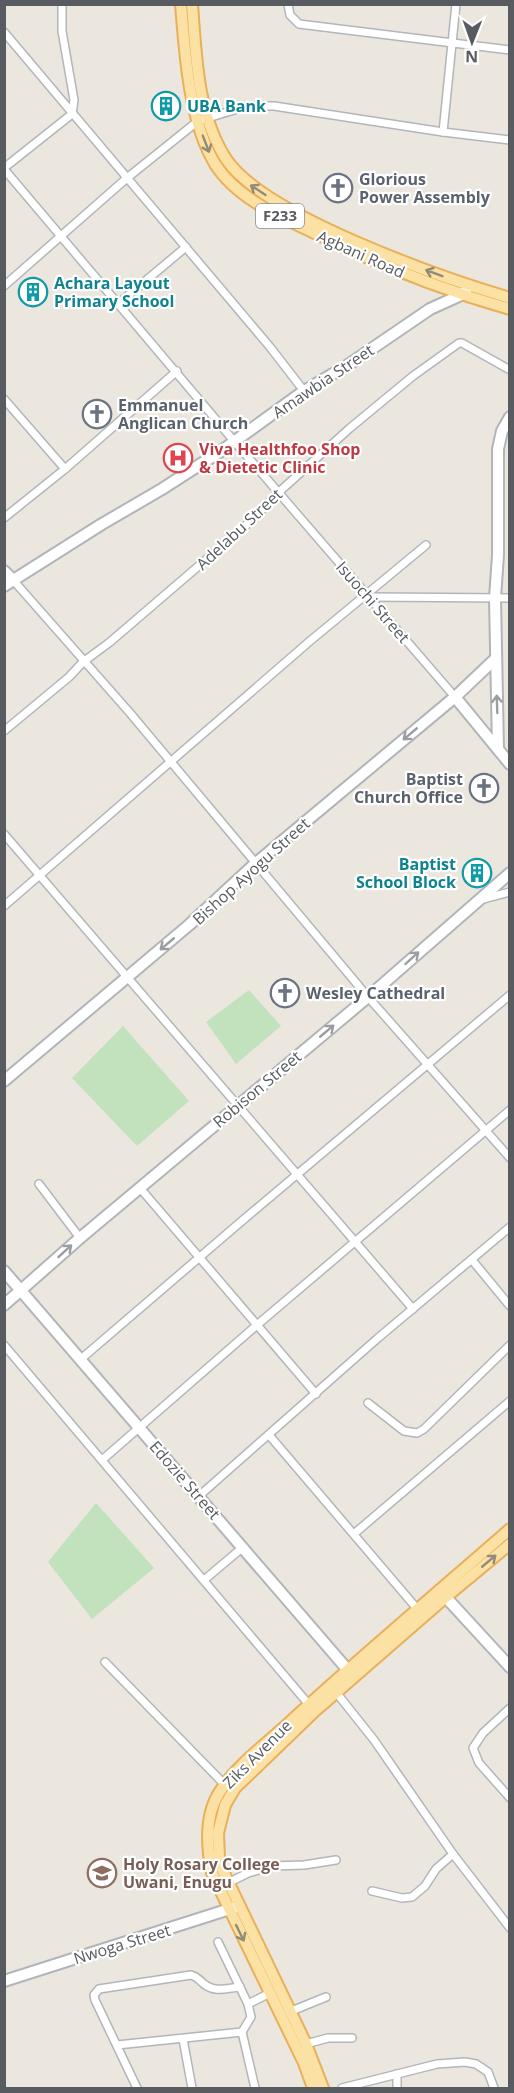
<svg xmlns="http://www.w3.org/2000/svg" width="514" height="2093" viewBox="0 0 514 2093" font-family="'Open Sans',sans-serif">
<style>
.green{fill:#c1e2bc}
.lines{fill:none;stroke-linecap:round;stroke-linejoin:round}
.street-casing{stroke:#b2b6ba;stroke-width:10}
.secondary-casing{stroke:#b1b5ba;stroke-width:14}
.primary-casing{stroke:#eaaf59;stroke-width:14}
.street{stroke:#fff;stroke-width:7}
.secondary{stroke:#fff;stroke-width:10}
.primary{stroke:#fbe2a4;stroke-width:10}
.oneway{stroke:#918b78}
.oneway2{stroke:#9b9da0}
.labels{text-anchor:middle;stroke-width:4.5;stroke-linejoin:round;paint-order:stroke}
.shield{fill:#fff;stroke:#8a8d90;stroke-width:1.5}
.shield-label{font-size:15px;font-weight:bold;fill:#585c60}
.culture-label{font-size:16px;font-weight:bold;fill:#0d838f;stroke:#fff;text-anchor:start}
.worship-label{font-size:16px;font-weight:bold;fill:#5b616d;stroke:#fff;text-anchor:start}
.street-label{font-size:16px;fill:#585c60;stroke:#fff}
.health-label{font-size:16px;font-weight:bold;fill:#be3a42;stroke:#fff;text-anchor:start}
.education-label{font-size:16px;font-weight:bold;fill:#785e54;stroke:#fff;text-anchor:start}
</style>
<rect width="100%" height="100%" fill="#ebe7df"/>
<g class="green">
<path d="M249 990 281 1026 236 1064 206 1022Z"/>
<path d="M123 1026 189 1101 137 1146 72 1078Z"/>
<path d="M96 1503 154 1568 92 1619 48 1562Z"/>
</g>
<g class="lines">
<g class="street-casing">
<g id="street">
<path d="M288 4 290 15 299 24 510 50"/>
<path d="M4 32 270 347 304 391"/>
<path d="M443 132 456 4"/>
<path d="M4 168 72 114 74 100 62 31V4"/>
<path d="M4 169 234 441 455 697"/>
<path d="M4 286 127 178 198 121 247 106H274L443 132 510 140"/>
<path d="M119 303 186 247"/>
<path d="M4 399 65 469"/>
<path d="M4 518 65 469 177 371"/>
<path d="M13 580 130 713 368 997 510 1158"/>
<path d="M369 597 510 598"/>
<path d="M4 731 69 677 83 662 110 642 251 521 279 492 350 428 413 376 459 343H462L510 370"/>
<path d="M4 834 413 1309"/>
<path d="M483 899 510 892"/>
<path d="M4 906 310 641 426 545"/>
<path d="M39 1184 80 1238"/>
<path d="M140 1188 316 1394"/>
<path d="M472 1260 510 1306"/>
<path d="M4 1345 311 1707"/>
<path d="M81 1359 243 1220 510 995"/>
<path d="M368 1403 404 1431 417 1433 424 1429 510 1345"/>
<path d="M269 1435 419 1611"/>
<path d="M102 1460 257 1325 510 1110"/>
<path d="M199 1496 378 1338 510 1227"/>
<path d="M355 1533 510 1401"/>
<path d="M204 1580 242 1548"/>
<path d="M105 1662 225 1785"/>
<path d="M335 1691 374 1740 453 1854 510 1928"/>
<path d="M510 1708 483 1733 473 1748 479 1763 510 1798"/>
<path d="M228 1883 248 1873 273 1866 304 1865 336 1860"/>
<path d="M372 1891 402 1898 412 1897 425 1886 436 1869 453 1854"/>
<path d="M248 2004 270 1993"/>
<path d="M289 2012 326 1997"/>
<path d="M242 2032 255 2088"/>
<path d="M183 2039 192 2088"/>
<path d="M306 2044 328 2038H352"/>
<path d="M117 2045 242 2032 251 2017 248 2004 218 1942"/>
<path d="M397 2074V2088"/>
<path d="M137 2088 95 2000 94 1995 99 1989 191 1975C198 1977 199 1980 204 1984 215 1993 227 1988 240 1987"/>
<path d="M342 2088 437 2064 465 2062 476 2064 488 2072 494 2088"/>
</g>
</g>
<g class="secondary-casing">
<g id="secondary">
<path d="M4 571 13 580"/>
<path d="M4 586 102 524 162 489 224 449 304 391 348 365 430 309 461 295 466 291"/>
<path d="M455 697 510 764"/>
<path d="M498 749 495 598 498 555V449L502 431 510 417"/>
<path d="M4 1081 189 925 256 863 455 697 495 659"/>
<path d="M4 1271 353 1676"/>
<path d="M4 1305 80 1238 368 997 510 873"/>
<path d="M441 1592 510 1667"/>
<path d="M4 1981 236 1907"/>
</g>
</g>
<g class="primary-casing">
<g id="primary">
<path d="M181 4C185 55 189 120 215 164 237 199 283 218 319 235 381 266 443 290 510 309"/>
<path d="M192 4C196 56 197 114 226 159 264 216 442 278 510 298"/>
<path d="M313 2088 304 2063 212 1873C207 1848 205 1815 219 1793 236 1765 270 1741 293 1719 364 1654 438 1592 510 1529"/>
<path d="M323 2088 306 2044 222 1869 219 1858 218 1833 225 1805 235 1788 315 1711 446 1597 510 1544"/>
</g>
</g>
<use href="#street" class="street"/>
<use href="#secondary" class="secondary"/>
<use href="#primary" class="primary"/>
</g>
<defs><path id="oneway-shaft" d="M-6 0H5M1.5-3L5.5 0L1.5 3" fill="none" stroke-width="1.6" stroke-linecap="round" stroke-linejoin="round" transform="scale(1.5)"/></defs>
<g class="oneway">
<use href="#oneway-shaft" transform="translate(206 144) rotate(69)"/>
<use href="#oneway-shaft" transform="translate(258 190) rotate(-147)"/>
<use href="#oneway-shaft" transform="translate(434 273) rotate(-159)"/>
<use href="#oneway-shaft" transform="translate(489 1561) rotate(-40)"/>
<use href="#oneway-shaft" transform="translate(240 1933) rotate(64)"/>
</g>
<g class="oneway2">
<use href="#oneway-shaft" transform="translate(497 704) rotate(-92)"/>
<use href="#oneway-shaft" transform="translate(410 734) rotate(140)"/>
<use href="#oneway-shaft" transform="translate(167 944) rotate(140)"/>
<use href="#oneway-shaft" transform="translate(412 958) rotate(-42)"/>
<use href="#oneway-shaft" transform="translate(327 1031) rotate(-40)"/>
<use href="#oneway-shaft" transform="translate(65 1251) rotate(-42)"/>
</g>
<defs>
<g id="building-ring" transform="scale(1.5)"><circle r="9.5" fill="#fff" stroke="#0f9aa8" stroke-width="1.5"/><path d="M-4-6H4V6H1V3H-1V6H-4ZM-2.5-4.3h1.7v1.8h-1.7ZM.8-4.3h1.7v1.8H.8ZM-2.5-1h1.7V.8h-1.7ZM.8-1h1.7V.8H.8Z" fill="#0f9aa8"/></g>
<g id="church-ring" transform="scale(1.5)"><circle r="9.5" fill="#fff" stroke="#6b7280" stroke-width="1.5"/><path d="M-1.2-6h2.4v3.5h3.3v2.4h-3.3V6h-2.4V-.1h-3.3v-2.4h3.3Z" fill="#6b7280"/></g>
<g id="hospital-ring" transform="scale(1.5)"><circle r="9.5" fill="#fff" stroke="#e0444e" stroke-width="1.5"/><path d="M-5-5h3v3.5h4V-5h3V5h-3V1.5h-4V5h-3Z" fill="#e0444e"/></g>
<g id="university-ring" transform="scale(1.5)"><circle r="9.5" fill="#fff" stroke="#8d6e63" stroke-width="1.5"/><path d="M0-5L7-2L0 1L-7-2ZM-4 1L0 2.5L4 1V4Q0 6-4 4Z" fill="#8d6e63"/></g>
</defs>
<g fill-rule="evenodd">
<use href="#building-ring" x="166" y="106"/>
<use href="#church-ring" x="338" y="188"/>
<use href="#building-ring" x="33" y="292"/>
<use href="#church-ring" x="97" y="414"/>
<use href="#hospital-ring" x="178" y="458"/>
<use href="#church-ring" x="484" y="788"/>
<use href="#building-ring" x="477" y="873"/>
<use href="#church-ring" x="285" y="993"/>
<use href="#university-ring" x="102" y="1873"/>
</g>
<g class="labels">
<rect class="shield" x="256" y="204" width="48" height="24" rx="4.5"/>
<g class="shield-label">
<text x="280" y="221">F233</text>
</g>
<g class="culture-label">
<text x="187" y="112">UBA Bank</text>
<text x="54" y="289">Achara Layout<tspan x="54" dy="18">Primary School</tspan></text>
<text x="456" y="870" text-anchor="end">Baptist<tspan x="456" dy="18">School Block</tspan></text>
</g>
<g class="worship-label">
<text x="359" y="185">Glorious<tspan x="359" dy="18">Power Assembly</tspan></text>
<text x="118" y="411">Emmanuel<tspan x="118" dy="18">Anglican Church</tspan></text>
<text x="463" y="785" text-anchor="end">Baptist<tspan x="463" dy="18">Church Office</tspan></text>
<text x="306" y="999">Wesley Cathedral</text>
</g>
<g class="street-label">
<text transform="translate(361 254) rotate(24)" y="6">Agbani Road</text>
<text transform="translate(323 381) rotate(-34)" y="6">Amawbia Street</text>
<text transform="translate(239 529) rotate(-43)" y="6">Adelabu Street</text>
<text transform="translate(373 602) rotate(49)" y="6">Isuochi Street</text>
<text transform="translate(251 871) rotate(-42)" y="6">Bishop Ayogu Street</text>
<text transform="translate(257 1089) rotate(-40)" y="6">Robison Street</text>
<text transform="translate(185 1480) rotate(49)" y="6">Edozie Street</text>
<text transform="translate(257 1754) rotate(-45)" y="6">Ziks Avenue</text>
<text transform="translate(122 1944) rotate(-17)" y="6">Nwoga Street</text>
</g>
<g class="health-label">
<text x="199" y="455">Viva Healthfoo Shop<tspan x="199" dy="18">&amp; Dietetic Clinic</tspan></text>
</g>
<g class="education-label">
<text x="123" y="1870">Holy Rosary College<tspan x="123" dy="18">Uwani, Enugu</tspan></text>
</g>
</g>
<rect width="514" height="2093" fill="none" stroke="#585c60" stroke-width="12"/>
<g transform="translate(472 42) rotate(181)" stroke="#ffffff" stroke-width="4.5" paint-order="stroke">
<path d="M0-4.5L10 22L0 15L-10 22Z" fill="#585c60"/>
<text y="-9" font-size="16" font-weight="bold" text-anchor="middle" fill="#585c60">N</text>
</g>
</svg>
